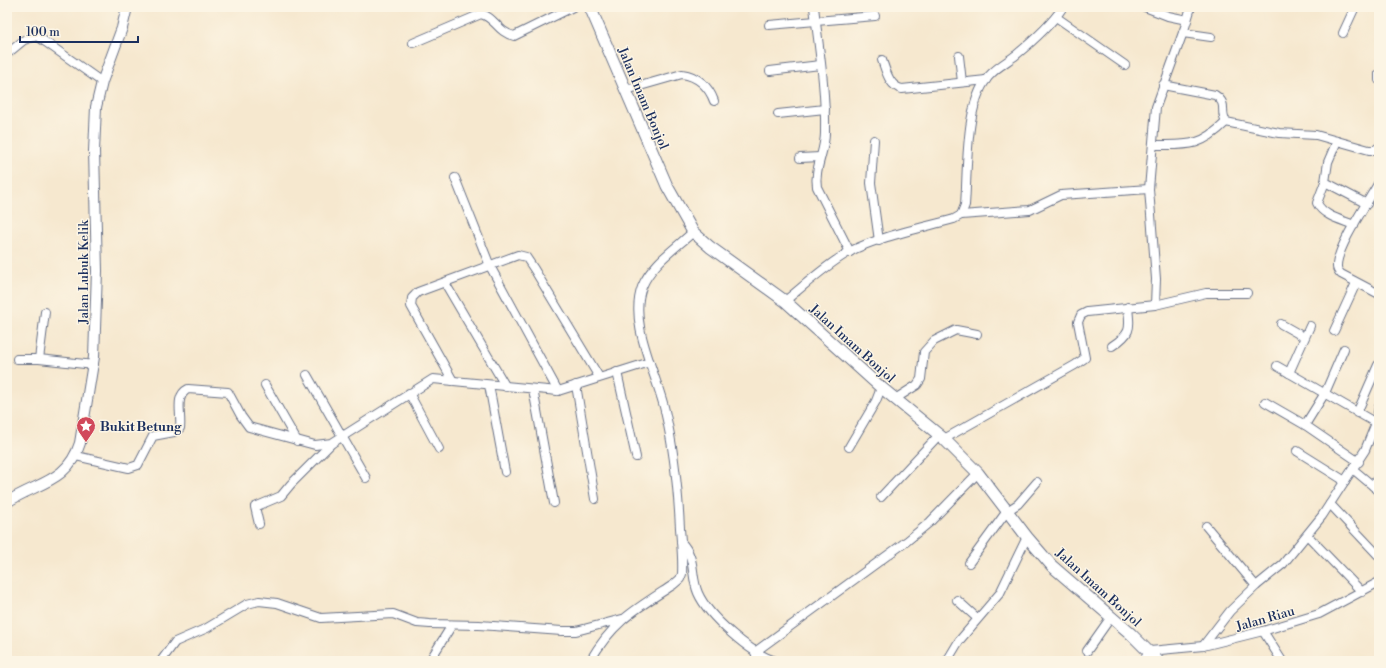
<svg xmlns="http://www.w3.org/2000/svg" width="1386" height="668" viewBox="0 0 1386 668" font-family="'Libre Bodoni',serif">
<style>
.lines{fill:none;stroke-linecap:round;stroke-linejoin:round}
.minor-casing{stroke:#687086;stroke-width:10}
.tertiary-casing{stroke:#687086;stroke-width:12}
.secondary-casing{stroke:#687086;stroke-width:13}
.minor{stroke:#fff;stroke-width:8}
.tertiary{stroke:#fff;stroke-width:10}
.secondary{stroke:#fff;stroke-width:11}
.labels{text-anchor:middle;stroke-width:3;stroke-linejoin:round;paint-order:stroke}
.street-label{font-size:13px;fill:#1b2f5e;stroke:#fcf5e5}
.poi-label{font-size:13px;font-weight:bold;fill:#1b2f5e;stroke:#fcf5e5;text-anchor:start}
</style>
<rect width="100%" height="100%" fill="#fcf5e5"/>
<filter id="ink" filterUnits="userSpaceOnUse"><feTurbulence type="fractalNoise" baseFrequency=".025" numOctaves="2"/><feDisplacementMap in="SourceGraphic" scale="8" xChannelSelector="R" yChannelSelector="G"/><feConvolveMatrix kernelMatrix="1 2 1 2 8 2 1 2 1" color-interpolation-filters="sRGB"/></filter>
<filter id="wash" filterUnits="userSpaceOnUse"><feTurbulence type="fractalNoise" baseFrequency=".012" numOctaves="4" result="noise"/><feDisplacementMap in="SourceGraphic" scale="16" xChannelSelector="R" yChannelSelector="G"/><feGaussianBlur stdDeviation="0.9" result="paint"/><feColorMatrix in="noise" values="0 0 0 0 0 0 0 0 0 0 0 0 0 0 0 0 0 1.4 0 .05"/><feComposite in="paint" operator="in"/></filter>
<g filter="url(#wash)">
<rect width="100%" height="100%" fill="#f6e8cf"/>
</g>
<g filter="url(#ink)">
<g class="lines">
<g class="minor-casing">
<g id="minor">
<path d="M814 7C819 48 826 91 825 133 825 152 814 168 817 187L850 252"/>
<path d="M1145 7 1168 16 1187 20"/>
<path d="M1056 17 1125 65"/>
<path d="M769 25 875 16"/>
<path d="M1183 33 1211 37"/>
<path d="M1343 33 1355 7"/>
<path d="M413 43 481 14C495 17 497 32 514 36L573 7"/>
<path d="M7 54 24 40 37 36 102 82"/>
<path d="M959 56 962 82"/>
<path d="M882 60C886 71 889 86 902 89L986 80"/>
<path d="M770 71 820 65"/>
<path d="M1379 74V80"/>
<path d="M1163 85 1215 95C1229 104 1219 112 1226 122"/>
<path d="M626 90 682 74C698 76 709 87 714 101"/>
<path d="M778 114 825 109"/>
<path d="M1226 122 1279 133 1316 135 1369 150H1375L1379 147"/>
<path d="M874 140 871 183 879 241"/>
<path d="M1337 141 1328 162 1325 182 1367 204"/>
<path d="M1153 145C1187 145 1200 148 1226 122"/>
<path d="M800 158 820 157"/>
<path d="M455 178 490 266 558 391"/>
<path d="M1325 182 1317 203C1323 216 1342 220 1354 225"/>
<path d="M1378 184C1368 202 1336 248 1337 267 1337 270 1339 272 1341 274L1379 294"/>
<path d="M961 215 1030 210 1061 195 1149 189"/>
<path d="M445 283 506 387"/>
<path d="M785 301C806 284 826 265 849 252 877 237 922 228 954 219L961 215 965 205C968 169 964 98 992 73 999 66 1008 61 1016 55 1033 41 1051 25 1063 7"/>
<path d="M1155 305 1206 293H1247"/>
<path d="M1281 324 1304 337"/>
<path d="M1334 331 1356 283"/>
<path d="M1112 346C1132 333 1130 329 1128 307"/>
<path d="M17 359H39L94 365"/>
<path d="M39 359 45 312"/>
<path d="M1277 366 1376 423"/>
<path d="M617 372 636 457"/>
<path d="M1289 373 1310 326"/>
<path d="M307 375 366 478"/>
<path d="M453 381 411 306 412 298 418 292 518 255 526 257 534 269 599 377"/>
<path d="M265 385 297 441"/>
<path d="M489 385 505 472"/>
<path d="M576 385 595 499"/>
<path d="M533 389 554 503"/>
<path d="M409 393 439 449"/>
<path d="M895 399 917 385 921 379 924 352 934 341 956 330 977 334"/>
<path d="M1265 402 1305 425 1359 462"/>
<path d="M1357 413 1378 365"/>
<path d="M1305 425 1325 393 1344 349"/>
<path d="M944 439 1075 365 1085 358 1078 322 1081 315 1087 312 1155 305 1156 279 1149 189 1156 107 1185 27 1191 7"/>
<path d="M849 447 876 401 881 388"/>
<path d="M1297 451 1345 481"/>
<path d="M76 456 129 468 138 465 153 436 174 432 180 428C182 415 174 396 188 389L228 392 241 416 249 427 315 445 332 443"/>
<path d="M1354 470 1379 491"/>
<path d="M1373 486 1379 478"/>
<path d="M881 497 939 435"/>
<path d="M1330 504 1379 556"/>
<path d="M259 524 255 507 281 496 291 484 332 443 433 379 558 391 650 362"/>
<path d="M1206 526 1256 586"/>
<path d="M1308 536 1362 592"/>
<path d="M681 542C697 559 690 574 698 593 708 616 752 655 776 661"/>
<path d="M969 563 1007 511 1018 504 1037 482"/>
<path d="M957 600 977 618"/>
<path d="M1263 631 1282 661"/>
<path d="M1203 646 1230 611 1256 586 1283 564 1322 516 1365 450 1376 423 1379 407"/>
<path d="M1087 651 1111 617"/>
<path d="M432 657 452 625"/>
<path d="M161 661 175 642 207 628 247 604 259 601 277 603 321 618 393 614 417 623 430 624 479 625 562 631H576L622 619"/>
<path d="M590 661C613 621 636 609 673 585L680 579 682 574C683 559 681 543 680 528 678 488 674 449 665 411 657 374 628 324 642 287 651 264 676 248 693 232"/>
<path d="M758 661 755 652 907 541 930 522 978 473"/>
<path d="M947 661 959 641 1000 593 1027 537"/>
<path d="M1143 661 1150 651 1203 646 1263 631 1319 614 1379 582"/>
</g>
</g>
<g class="tertiary-casing">
<path id="tertiary" d="M7 502C38 482 68 482 80 443L94 357 97 271 94 151 96 107 102 82 122 28 127 7"/>
</g>
<g class="secondary-casing">
<path id="secondary" d="M590 7 667 186 693 232 710 247 785 301 877 384 944 439 978 473 1027 537 1052 566 1131 634 1158 661"/>
</g>
<use href="#minor" class="minor"/>
<use href="#tertiary" class="tertiary"/>
<use href="#secondary" class="secondary"/>
</g>
</g>
<defs>
<g id="sight-pin" transform="scale(1)"><path d="M0 17L-7.5 6A9.5 9.5 0 1 1 7.5 6Z" fill="#d1495b" stroke="#fcf5e5"/><path d="M0-6L1.8-2.2L6-1.7L2.9 1.2L3.7 5.4L0 3.3L-3.7 5.4L-2.9 1.2L-6-1.7L-1.8-2.2Z" fill="#fff"/></g>
</defs>
<g fill-rule="evenodd">
<use href="#sight-pin" x="86" y="426"/>
</g>
<g class="labels">
<g class="street-label">
<text transform="translate(644 98) rotate(67)" y="5">Jalan Imam Bonjol</text>
<text transform="translate(83 272) rotate(-90)" y="5">Jalan Lubuk Kelik</text>
<text transform="translate(853 343) rotate(42)" y="5">Jalan Imam Bonjol</text>
<text transform="translate(1099 587) rotate(42)" y="5">Jalan Imam Bonjol</text>
<text transform="translate(1265 618) rotate(-16)" y="5">Jalan Riau</text>
</g>
<g class="poi-label">
<text x="100" y="431">Bukit Betung</text>
</g>
</g>
<rect width="1386" height="668" fill="none" stroke="#fcf5e5" stroke-width="24"/>
<path d="M20 36v6h118v-6" fill="none" stroke="#1b2f5e" stroke-width="2"/>
<text x="26" y="36" font-size="12" fill="#1b2f5e" stroke="#fcf5e5" stroke-width="3" paint-order="stroke">100 m</text>
</svg>
